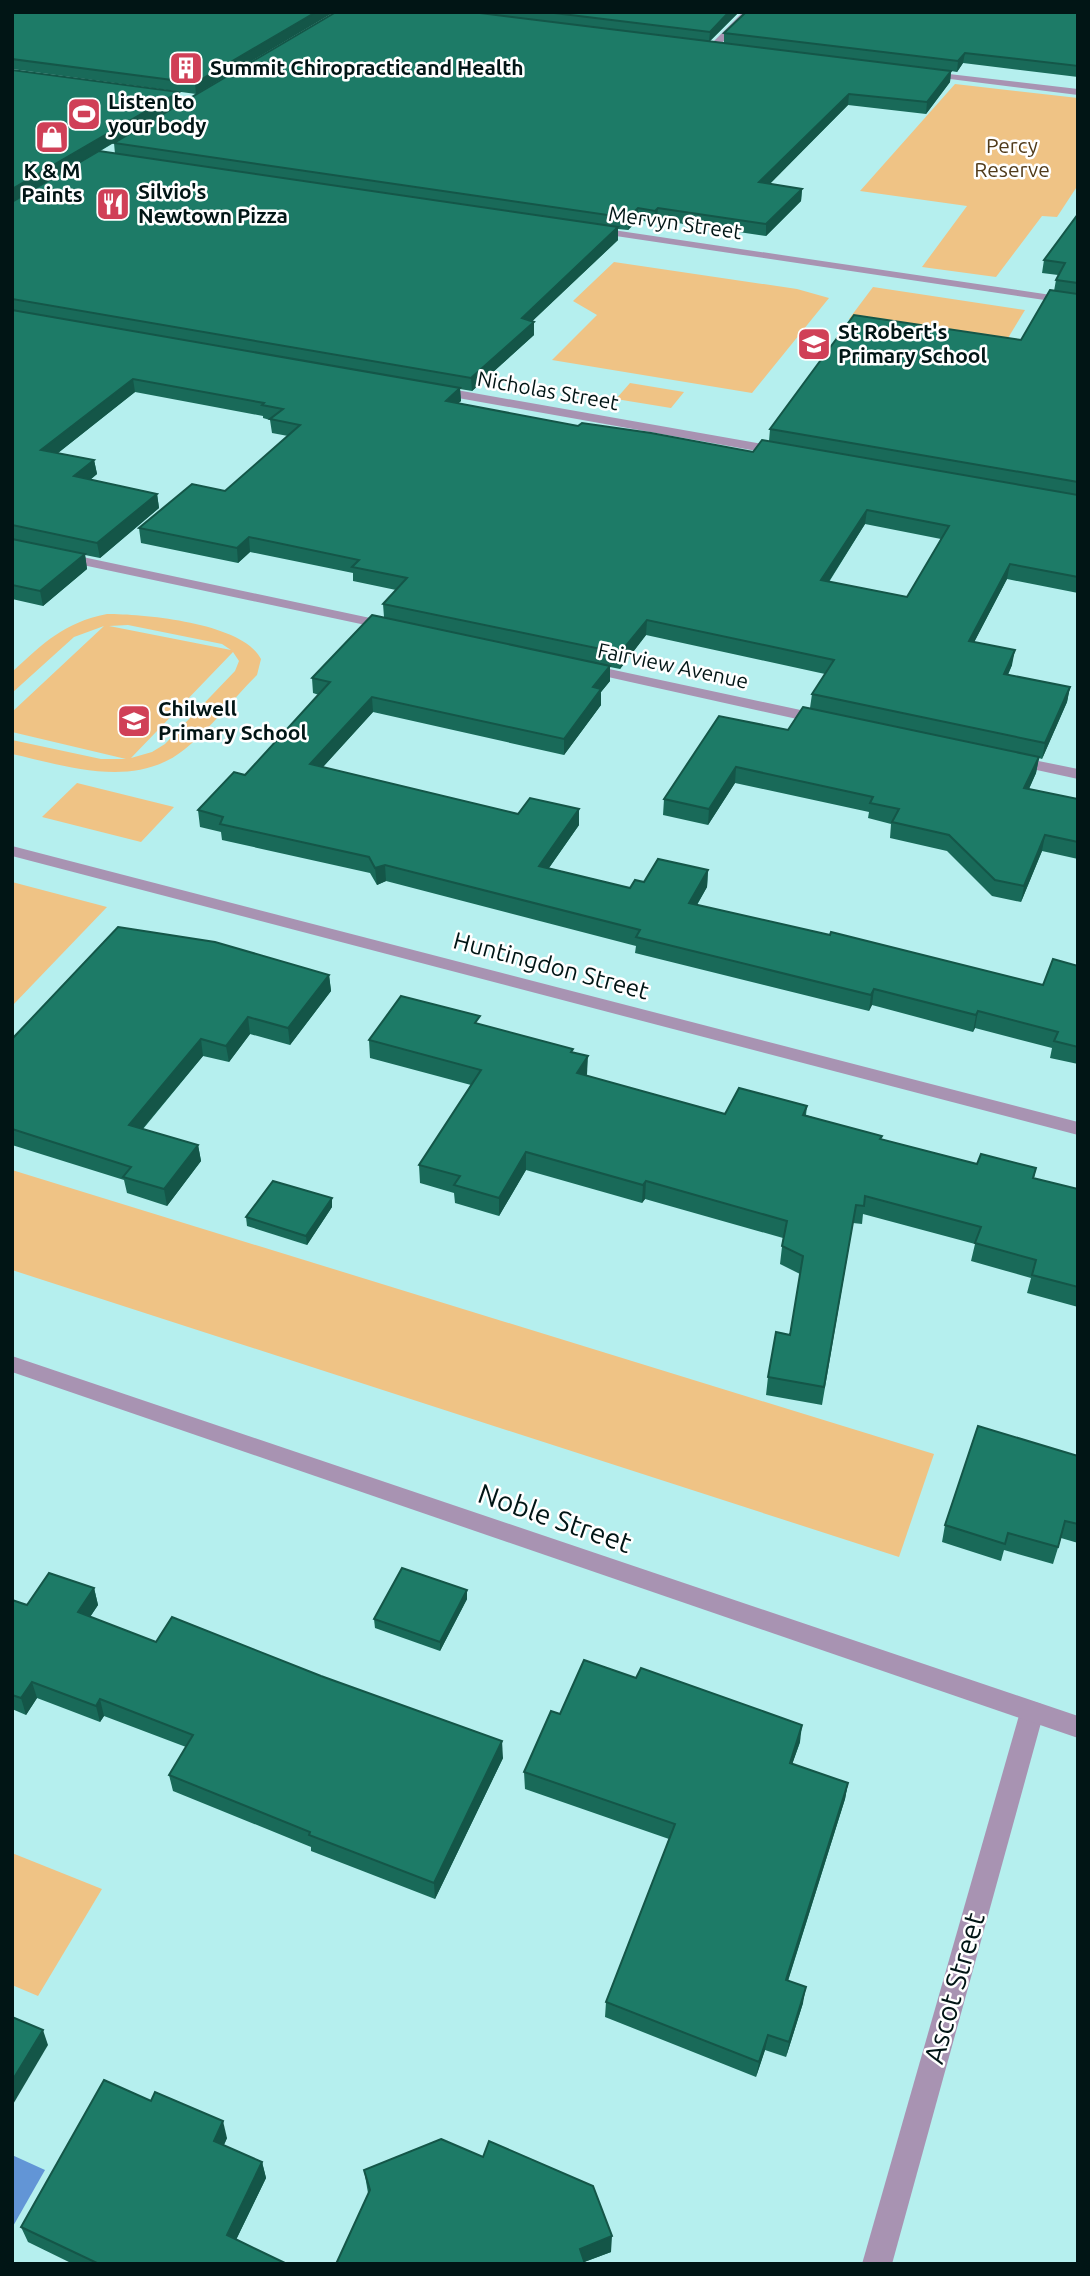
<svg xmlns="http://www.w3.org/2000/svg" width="1090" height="2276" viewBox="0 0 1090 2276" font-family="Ubuntu,sans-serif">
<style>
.green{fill:#efc385;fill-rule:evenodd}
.water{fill:#6295d6}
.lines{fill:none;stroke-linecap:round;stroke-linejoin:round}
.minor{fill:#a893b2;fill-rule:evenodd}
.tertiary{fill:#a893b2;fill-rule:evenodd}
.wall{fill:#196a59;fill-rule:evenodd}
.shaded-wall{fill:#145648}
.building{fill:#1d7b67;stroke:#145648;stroke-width:2;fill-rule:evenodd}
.labels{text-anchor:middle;stroke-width:5;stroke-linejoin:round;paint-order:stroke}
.far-poi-label{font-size:21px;font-weight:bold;fill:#011515;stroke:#fff;text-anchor:start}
.far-park-label{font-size:21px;fill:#513b1a;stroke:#fff}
.far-street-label{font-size:21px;fill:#011515;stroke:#fff}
.street-label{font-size:24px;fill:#011515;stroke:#fff}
.near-street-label{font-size:28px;fill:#011515;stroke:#fff}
</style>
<rect width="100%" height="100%" fill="#b5efee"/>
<g class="green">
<path d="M955 84 1078 98V185L1057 217 1042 216 996 277 922 267 967 206 860 191Z"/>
<path d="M614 262 797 289 829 298 752 393 552 360 597 315 573 301Z"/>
<path d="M873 287 1025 310 1005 343 849 319Z"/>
<path d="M630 383 684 392 671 408 616 399Z"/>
<path d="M107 614C145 614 243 623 261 659L257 675C233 699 211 728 185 749 135 790 67 766 12 754V740L101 759H126L12 732V712L104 626 74 637 12 693V672C45 642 63 623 107 614ZM128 625 222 644 231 650 109 626ZM233 652 239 661 235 671 165 744 152 752 131 758Z"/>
<path d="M77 783 174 807 141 842 42 817Z"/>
<path d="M12 882 107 907 12 1006Z"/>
<path d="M12 1170 934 1454 899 1557 12 1270Z"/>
<path d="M12 1853 102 1889 38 1996 12 1985Z"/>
</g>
<path class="water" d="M12 2155 45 2170 12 2228Z"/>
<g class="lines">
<g class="minor">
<path d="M743 12H752L715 50H709V46Z"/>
<path d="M923 71 1078 89V95L926 76Z"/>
<path d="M593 227 1078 299V305L589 232 588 230Z"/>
<path d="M434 386 780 447 786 451 780 455 430 393V387Z"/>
<path d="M12 542 389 622 396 626 389 630 12 550Z"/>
<path d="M586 664 824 715 832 720 824 725 581 671V665Z"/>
<path d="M1014 756 1078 769V779L1009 764V758Z"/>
<path d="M12 846 1078 1122V1135L12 856Z"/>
<path d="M1032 1701 1041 1704 1044 1712 892 2264H862L1020 1712 1023 1704Z"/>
</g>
<path class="tertiary" d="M12 1356 1078 1716V1738L12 1372Z"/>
</g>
<g class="wall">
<path d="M12 12H334L196 94 12 69Z"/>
<path d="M336 12H739L710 41 724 43V33L1078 12V77L963 63 957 72 951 71 950 82 926 114 848 105 769 184 802 189 801 201 766 236 657 220 654 223 638 220 628 230 618 229V240L532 321 534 335 472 391 460 389 461 401 458 403 578 426 753 452 769 441 770 429 1021 340 1054 291 1056 280 1058 275 1042 273 1044 260 1078 214V593L1007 579 974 642 1012 665 1008 675 1070 687 1067 702 1042 759 1039 758 1036 773 1029 789 1078 799V859L1042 851 1021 902 992 896 947 851 890 838 891 824 868 818 869 812 735 783 708 825 663 815 664 799 788 730 810 708 812 694 825 674 646 635 620 669 610 667V681L601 692V705L564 755 373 712 323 767 518 814 579 825 549 868 630 888 644 882 708 870 707 887 697 905 1043 985 1078 966V1064L1050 1058 1052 1048 975 1028 973 1032 872 1005 869 1011 635 953 636 946 386 881 377 885 370 873 222 840 221 832 200 827 198 810 245 775 319 695 313 693 312 678 384 617 383 604 396 590 353 581V573L250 552 238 563 141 543 139 528 225 491 288 436 272 433 270 420 263 418V416L135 392 58 453 94 460 97 474 90 480 157 494 159 508 100 558 85 555 87 569 43 606 12 599V70L179 92 180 103 97 153 115 154 114 143ZM865 524 941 539 907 597 829 582Z"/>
<path d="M329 975 331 991 290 1045 250 1034 229 1062 203 1056 143 1129 198 1145 201 1161 167 1206 127 1193 124 1180 12 1145V1039Z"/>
<path d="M480 1024 573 1053 587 1074 586 1076 725 1114 807 1106 806 1115 881 1139 977 1164 1036 1168 1034 1178 1078 1189V1307L1027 1293 1031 1278 971 1261 975 1244 863 1214 862 1224 853 1223 822 1405 766 1395 768 1377 790 1335 800 1274 780 1264 783 1238 645 1199 642 1203 526 1170 499 1216 455 1203 454 1193 420 1183 419 1165 471 1085 370 1058 369 1040Z"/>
<path d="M332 1198V1207L307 1245 247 1226 246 1217Z"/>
<path d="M1078 1456V1543L1061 1538 1053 1564 1004 1550 1001 1561 942 1542 945 1525Z"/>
<path d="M94 1588 98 1605 90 1617 156 1642 503 1758 435 1899 311 1851V1847L173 1791 169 1775 186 1747 104 1716 100 1722 37 1698 26 1715 12 1709V1600L27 1605Z"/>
<path d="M467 1590V1599L440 1651 375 1628 374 1619Z"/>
<path d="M800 1742 792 1764 848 1783 845 1799 788 1981 803 2003 786 2057 765 2050 756 2077 605 2017 606 2002 669 1839 525 1789 524 1772Z"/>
<path d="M151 2101 227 2138 224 2145 262 2162 266 2178 236 2240 287 2264H73L28 2242 21 2227Z"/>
<path d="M364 2170 611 2252 584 2262 368 2193Z"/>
</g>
<g class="shaded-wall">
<path d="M316 12H334L196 94 195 83Z"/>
<path d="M729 12H739L709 42 710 32Z"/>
<path d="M965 53 963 63 957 72 958 61Z"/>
<path d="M951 71 950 82 926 114 927 102Z"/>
<path d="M179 92 180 103 12 203V189Z"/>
<path d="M849 94 848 105 759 195V182Z"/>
<path d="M802 189 801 201 766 236V224Z"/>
<path d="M638 208V220L628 230V218Z"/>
<path d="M658 208 657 220 654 223 655 211Z"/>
<path d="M618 227V240L522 331V318Z"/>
<path d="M534 322V335L472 391 471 378Z"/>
<path d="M133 379 135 392 44 464 41 450Z"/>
<path d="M460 388 461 401 446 414V401Z"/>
<path d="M94 460 97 474 76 491 74 476Z"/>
<path d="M157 494 159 508 100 558 97 543Z"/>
<path d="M867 510 865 524 820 595 821 580Z"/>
<path d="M249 537 250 552 238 563 237 548Z"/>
<path d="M85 554 87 569 43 606 40 591Z"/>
<path d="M1010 564 1007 579 967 656 969 641Z"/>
<path d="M647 620 646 635 620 669V653Z"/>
<path d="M1015 650 1012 665 1001 689 1004 674Z"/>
<path d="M610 666V681L601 692V705L564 755V739L593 687Z"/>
<path d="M1070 687 1067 702 1042 759 1045 743Z"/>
<path d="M372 697 373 712 311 780 310 764Z"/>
<path d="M1039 757 1036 773 1022 804 1024 788Z"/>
<path d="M736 767 735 783 708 825 709 809Z"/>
<path d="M579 809V825L539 882V866Z"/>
<path d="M1045 835 1042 851 1021 902 1024 886Z"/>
<path d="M385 865 386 881 377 885 375 868Z"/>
<path d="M708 870 707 887 688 920 689 903Z"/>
<path d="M329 975 331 991 290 1045 288 1028Z"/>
<path d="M874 989 872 1005 869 1011 871 995Z"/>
<path d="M978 1011 975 1028 973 1032 976 1015Z"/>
<path d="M248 1017 250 1034 229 1062 226 1046Z"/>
<path d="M201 1039 203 1056 132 1141 129 1125Z"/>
<path d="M588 1056 587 1074 577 1091V1073Z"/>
<path d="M198 1145 201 1161 167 1206 164 1189Z"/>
<path d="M526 1152V1170L499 1216V1198Z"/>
<path d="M646 1181 645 1199 642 1203 643 1185Z"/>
<path d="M332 1198V1207L307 1245 306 1236Z"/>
<path d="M94 1588 98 1605 82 1629 78 1612Z"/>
<path d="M467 1590V1599L440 1651V1642Z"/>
<path d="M32 1682 37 1698 26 1715 21 1698Z"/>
<path d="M100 1699 104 1716 100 1722 96 1706Z"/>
<path d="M802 1725 800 1742 787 1779 790 1763Z"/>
<path d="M502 1741 503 1758 435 1899 434 1883Z"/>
<path d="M848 1783 845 1799 783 1996 786 1980Z"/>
<path d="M806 1987 803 2003 786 2057 789 2042Z"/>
<path d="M43 2030 48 2045 12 2106V2081Z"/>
<path d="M768 2035 765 2050 756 2077 759 2062Z"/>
<path d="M223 2121 227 2138 218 2157 214 2141Z"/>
<path d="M262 2162 266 2178 231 2250 227 2235Z"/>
<path d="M612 2236 611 2252 579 2264 580 2249Z"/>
</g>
<g class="building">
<path d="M12 12H316L195 83 12 59Z"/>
<path d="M336 12H472L951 71 927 102 849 94 759 182 802 189 766 224 658 208 655 211 638 208 628 218 114 143Z"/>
<path d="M546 12H729L710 32Z"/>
<path d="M746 12H1078V66L965 53 958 61 724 33Z"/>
<path d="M12 70 179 92 12 189Z"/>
<path d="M99 151 618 227 522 318 534 322 471 378 12 299V202Z"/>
<path d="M1078 214V283L1056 280 1065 263 1044 260Z"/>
<path d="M1050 290 1078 294V482L770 429 854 315 1021 340Z"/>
<path d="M12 310 460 388 446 401 578 426 582 423 651 433 753 452 762 440 1078 495V577L1010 564 969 641 1015 650 1004 674 1070 687 1045 743 812 694 834 660 647 620 620 653 383 604 407 578 352 567 359 560 249 537 237 548 139 528 192 484 225 491 300 425 270 419 283 409 262 405 264 403 133 379 41 450 94 460 74 476 157 494 97 543 12 525ZM867 510 949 526 907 597 821 580Z"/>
<path d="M12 539 85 554 40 591 12 585Z"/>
<path d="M372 615 610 666 593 687 601 689 564 739 372 697 310 764 518 814 530 798 579 809 539 866 630 888 635 880 644 882 658 859 708 870 689 903 830 935 831 932 1043 985 1053 959 1078 966V1047L1054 1041 1058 1032 978 1011 976 1015 874 989 871 995 636 937 640 930 385 865 375 868 369 857 220 824 223 817 198 810 234 772 245 775 330 682 312 678Z"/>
<path d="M803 707 1039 757 1024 788 1078 799V842L1045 835 1024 886 995 880 949 835 892 822 899 809 870 803 873 797 736 767 709 809 664 799 719 716 788 730Z"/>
<path d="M118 927 215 942 329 975 288 1028 248 1017 226 1046 201 1039 129 1125 198 1145 164 1189 123 1177 131 1167 12 1129V1039Z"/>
<path d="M401 996 480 1016 475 1023 573 1049 571 1052 588 1056 577 1073 725 1114 739 1088 807 1106 803 1115 882 1136 880 1139 977 1164 981 1154 1036 1168 1033 1178 1078 1189V1287L1032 1275 1036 1260 975 1243 981 1227 865 1196 864 1206 856 1205 824 1387 768 1377 776 1332 790 1335 803 1256 782 1246 787 1221 646 1181 643 1185 526 1152 499 1198 454 1185 460 1176 419 1165 481 1070 369 1040Z"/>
<path d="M273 1181 332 1198 306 1236 246 1217Z"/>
<path d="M978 1426 1078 1456V1524L1065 1521 1058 1547 1008 1533 1005 1544 945 1525Z"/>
<path d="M402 1568 467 1590 440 1642 374 1619Z"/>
<path d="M49 1573 94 1588 78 1612 156 1642 172 1617 321 1676 502 1741 434 1883 309 1835 310 1832 169 1775 193 1735 100 1699 96 1706 32 1682 21 1698 12 1695V1600L27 1605Z"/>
<path d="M584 1660 636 1678 641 1668 802 1725 790 1763 848 1783 786 1980 806 1987 789 2042 768 2035 759 2062 606 2002 675 1824 524 1772 551 1711 560 1714Z"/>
<path d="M12 2017 43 2030 12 2081Z"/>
<path d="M104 2080 151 2101 155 2092 223 2121 214 2141 262 2162 227 2235 287 2264H99L21 2227Z"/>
<path d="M441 2139 483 2157 489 2141 593 2186 612 2236 580 2249 585 2264H336L370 2190 364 2170Z"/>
</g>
<defs>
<g id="building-square" transform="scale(1.75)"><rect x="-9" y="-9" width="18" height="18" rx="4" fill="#d04057" stroke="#fff"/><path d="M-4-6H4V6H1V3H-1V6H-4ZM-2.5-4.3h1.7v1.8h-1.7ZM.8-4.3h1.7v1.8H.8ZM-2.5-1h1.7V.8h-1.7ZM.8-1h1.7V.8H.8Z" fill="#fff"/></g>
<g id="stadium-square" transform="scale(1.75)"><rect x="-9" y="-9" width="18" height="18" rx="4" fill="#d04057" stroke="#fff"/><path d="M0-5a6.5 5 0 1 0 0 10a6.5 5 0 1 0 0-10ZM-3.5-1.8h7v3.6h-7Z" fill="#fff"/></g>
<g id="shop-square" transform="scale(1.75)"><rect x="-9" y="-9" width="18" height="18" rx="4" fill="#d04057" stroke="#fff"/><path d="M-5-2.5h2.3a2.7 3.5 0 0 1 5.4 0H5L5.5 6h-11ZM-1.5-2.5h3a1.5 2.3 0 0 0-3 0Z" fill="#fff"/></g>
<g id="restaurant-square" transform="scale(1.75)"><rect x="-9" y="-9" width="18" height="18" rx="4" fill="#d04057" stroke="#fff"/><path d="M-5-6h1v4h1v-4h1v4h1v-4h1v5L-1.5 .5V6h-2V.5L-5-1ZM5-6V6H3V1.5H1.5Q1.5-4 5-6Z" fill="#fff"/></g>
<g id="school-square" transform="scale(1.75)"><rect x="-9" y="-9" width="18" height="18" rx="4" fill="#d04057" stroke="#fff"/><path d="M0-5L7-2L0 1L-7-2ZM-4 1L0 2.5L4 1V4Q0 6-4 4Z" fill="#fff"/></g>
</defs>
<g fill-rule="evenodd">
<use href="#building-square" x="186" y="68"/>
<use href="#stadium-square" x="84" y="114"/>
<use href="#shop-square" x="52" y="137"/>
<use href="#restaurant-square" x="113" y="204"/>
<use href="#school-square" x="814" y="344"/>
<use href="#school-square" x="134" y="721"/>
</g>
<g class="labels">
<g class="far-poi-label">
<text x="210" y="75">Summit Chiropractic and Health</text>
<text x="108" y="109">Listen to<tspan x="108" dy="24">your body</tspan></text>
<text x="52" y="178" text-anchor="middle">K &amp; M<tspan x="52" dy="24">Paints</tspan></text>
<text x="138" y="199">Silvio's<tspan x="138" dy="24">Newtown Pizza</tspan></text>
<text x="838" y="339">St Robert's<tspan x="838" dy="24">Primary School</tspan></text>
<text x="158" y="716">Chilwell<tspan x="158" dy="24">Primary School</tspan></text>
</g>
<g class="far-park-label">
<text x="1012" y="153">Percy<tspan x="1012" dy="24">Reserve</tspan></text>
</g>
<g class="far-street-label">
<text transform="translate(675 223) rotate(8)" y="7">Mervyn Street</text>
<text transform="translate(548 391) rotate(10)" y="7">Nicholas Street</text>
<text transform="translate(673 666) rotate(12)" y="7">Fairview Avenue</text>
</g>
<g class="street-label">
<text transform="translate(551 966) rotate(15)" y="8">Huntingdon Street</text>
</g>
<g class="near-street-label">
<text transform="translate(555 1518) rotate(19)" y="10">Noble Street</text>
<text transform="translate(954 1988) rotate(-74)" y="10">Ascot Street</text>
</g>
</g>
<rect width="1090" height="2276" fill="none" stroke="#011515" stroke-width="28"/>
</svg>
